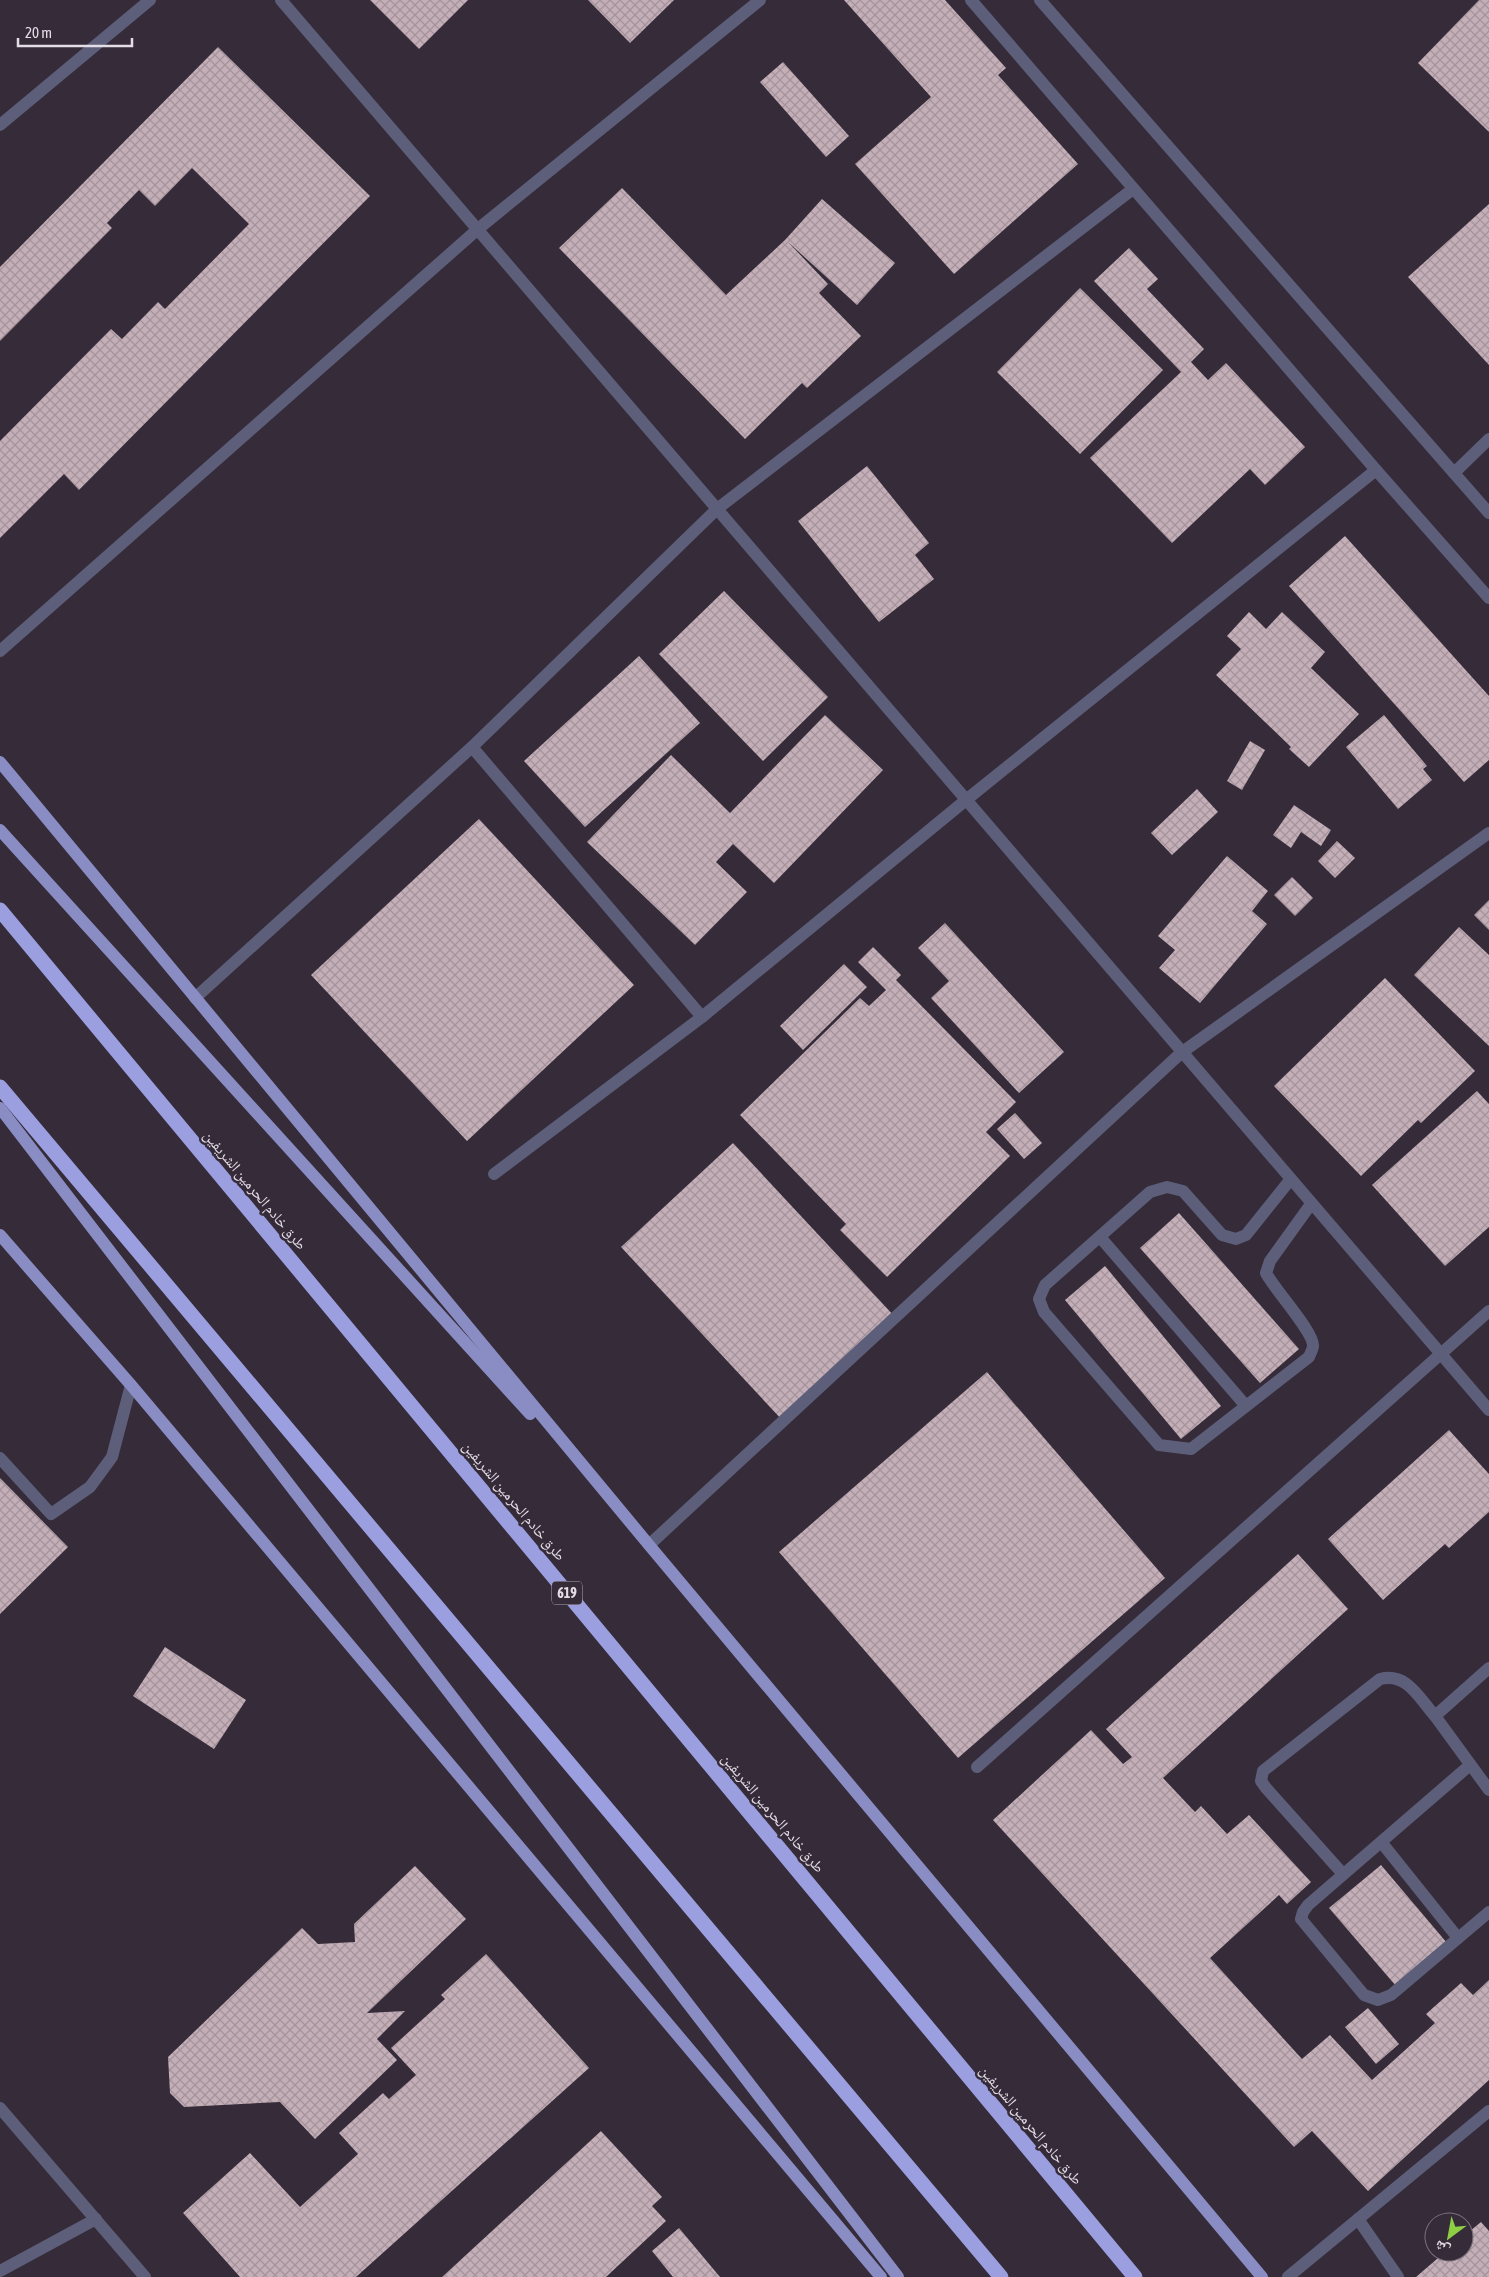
<svg xmlns="http://www.w3.org/2000/svg" width="1489" height="2277" viewBox="0 0 1489 2277" font-family="'Asap Condensed','Noto Naskh Arabic',sans-serif">
<style>
.building{fill:url(#building-cross-hatch)}
.lines{fill:none;stroke-linecap:round;stroke-linejoin:round}
.service{stroke:#5d5f7a;stroke-width:12}
.minor{stroke:#5d5f7a;stroke-width:12}
.tertiary{stroke:#5d5f7a;stroke-width:12}
.primary{stroke:#8a8dc3;stroke-width:12}
.motorway{stroke:#9b9fe0;stroke-width:15}
.labels{text-anchor:middle;stroke-width:5;stroke-linejoin:round;paint-order:stroke}
.shield{fill:#352b39;stroke:#b0a8b2;stroke-width:1}
.shield-label{font-size:14px;font-weight:bold;fill:#e4dde6}
.street-label{font-size:15px;fill:#e4dde6;stroke:#352b39}
</style>
<defs>
<pattern id="building-cross-hatch" width="8" height="8" patternUnits="userSpaceOnUse" patternTransform="scale(1.25)"><rect width="8" height="8" fill="#c4aeb7"/><path d="M0 0l8 8M0 8l8-8" fill="none" stroke="#a4939a"/></pattern>
</defs>
<rect width="100%" height="100%" fill="#352b39"/>
<g class="building">
<path d="M370 0H468L419 49Z"/>
<path d="M588 0H674L630 43Z"/>
<path d="M844 0H945L1006 68 998 75 1078 164 954 274 855 164 931 97Z"/>
<path d="M1479 0H1489V132L1418 63Z"/>
<path d="M218 47 370 196 79 490 64 474 0 538V441L111 329 122 339 158 302 165 309 249 224 192 168 155 206 139 190 107 223 112 228 0 341V267Z"/>
<path d="M783 62 849 136 826 157 760 82Z"/>
<path d="M622 188 726 295 785 240 822 199 895 263 857 305 788 242 828 284 819 293 861 336 807 388 802 383 745 439 559 248Z"/>
<path d="M1489 204V365L1408 277Z"/>
<path d="M1129 248 1158 279 1147 289 1204 349 1191 362 1208 380 1226 363 1305 447 1265 485 1250 469 1172 543 1090 458 1181 372 1094 281Z"/>
<path d="M1080 288 1163 370 1080 454 997 372Z"/>
<path d="M867 466 929 543 915 555 934 579 879 622 798 521Z"/>
<path d="M1345 536 1489 696V760L1464 782 1289 586Z"/>
<path d="M724 591 828 697 763 761 659 654Z"/>
<path d="M1249 612 1266 629 1282 612 1325 652 1311 668 1359 714 1309 767 1289 749 1291 747 1216 675 1241 649 1227 636Z"/>
<path d="M639 656 700 723 585 827 524 761Z"/>
<path d="M825 715 883 770 774 883 733 844 716 862 747 892 695 945 587 842 671 755 730 813Z"/>
<path d="M1384 715 1427 766 1423 769 1432 780 1398 809 1346 747Z"/>
<path d="M1250 741 1265 750 1242 790 1227 781Z"/>
<path d="M1197 789 1218 812 1172 855 1151 833Z"/>
<path d="M1294 805 1331 830 1321 846 1301 832 1291 848 1273 835Z"/>
<path d="M479 819 634 985 467 1141 311 975Z"/>
<path d="M1337 841 1355 858 1335 878 1318 861Z"/>
<path d="M1227 856 1268 891 1252 911 1267 924 1200 1003 1159 968 1175 950 1158 936Z"/>
<path d="M1292 877 1313 898 1295 916 1274 895Z"/>
<path d="M1489 900V930L1474 915Z"/>
<path d="M945 923 1064 1052 1019 1093 931 998 949 981 918 948Z"/>
<path d="M1459 927 1489 955V1046L1414 975Z"/>
<path d="M873 947 901 975 896 980 1016 1102 986 1132 1010 1156 887 1277 840 1230 846 1224 740 1115 860 998 869 1006 886 990 858 962Z"/>
<path d="M844 964 867 987 803 1050 780 1026Z"/>
<path d="M1385 978 1475 1071 1421 1123 1418 1120 1361 1176 1274 1086Z"/>
<path d="M1477 1091 1489 1104V1227L1445 1266 1372 1185Z"/>
<path d="M1015 1113 1042 1143 1024 1159 997 1129Z"/>
<path d="M733 1143 896 1318 784 1422 621 1247Z"/>
<path d="M1179 1213 1299 1349 1260 1383 1140 1248Z"/>
<path d="M1105 1266 1221 1406 1181 1439 1065 1300Z"/>
<path d="M987 1372 1165 1578 958 1758 779 1552Z"/>
<path d="M1449 1430 1489 1474V1512L1449 1548 1445 1544 1383 1600 1328 1539Z"/>
<path d="M0 1478 68 1547 0 1614Z"/>
<path d="M1298 1554 1348 1609 1163 1778 1195 1812 1201 1806 1227 1834 1249 1815 1311 1882 1287 1904 1279 1895 1210 1958 1302 2059 1330 2035 1372 2080 1435 2023 1426 2014 1461 1983 1473 1995 1489 1980V2080L1368 2191 1312 2131 1294 2147 993 1820 1091 1730 1123 1764 1132 1757 1106 1729Z"/>
<path d="M165 1647 246 1700 214 1749 133 1696Z"/>
<path d="M1381 1865 1447 1943 1396 1986 1329 1908Z"/>
<path d="M415 1866 466 1919 367 2013 405 2011 377 2039 397 2060 315 2139 280 2102 184 2107 170 2093 168 2057 302 1928 318 1944 355 1942 354 1924Z"/>
<path d="M486 1954 589 2068 356 2277H240L183 2213 250 2153 300 2207 358 2154 339 2133 383 2093 389 2099 416 2075 391 2048 445 1999 441 1995Z"/>
<path d="M1368 2008 1399 2044 1376 2064 1345 2027Z"/>
<path d="M601 2131 662 2197 652 2206 666 2221 606 2277H442Z"/>
<path d="M1481 2222 1489 2231V2277H1416L1445 2252H1464V2236Z"/>
<path d="M679 2228 720 2277H673L652 2251Z"/>
</g>
<g class="lines">
<g class="service">
<path d="M1290 1180 1246 1235 1236 1239 1222 1235 1183 1191 1167 1187 1150 1192 1045 1285 1039 1299 1044 1312 1159 1445 1191 1449 1309 1357C1310 1354 1313 1349 1313 1346 1314 1332 1274 1289 1266 1273L1270 1261 1311 1204"/>
<path d="M1100 1237 1246 1406"/>
<path d="M0 1458 51 1514 90 1487 112 1457 131 1385"/>
<path d="M1489 1668 1435 1716 1489 1790"/>
<path d="M1470 1765 1308 1905 1303 1912 1301 1919 1364 1995 1378 2000 1391 1995 1489 1912"/>
<path d="M1382 1843 1458 1938"/>
<path d="M1343 1874 1266 1788 1261 1781 1263 1771 1380 1679C1407 1672 1419 1698 1435 1716"/>
<path d="M1358 2219 1398 2277"/>
</g>
<g class="minor">
<path d="M281 0 1489 1410"/>
<path d="M0 125 150 0"/>
<path d="M1454 473 1489 439"/>
<path d="M0 651 478 229 760 0"/>
<path d="M472 747 702 1017"/>
<path d="M195 998 472 747 717 509 1133 189"/>
<path d="M494 1174 702 1017 966 800 1376 470"/>
<path d="M649 1545 1181 1053 1489 833"/>
<path d="M977 1767 1489 1311"/>
<path d="M0 2108 145 2277"/>
<path d="M0 2271 96 2219"/>
<path d="M1288 2277 1489 2111"/>
</g>
<g class="tertiary">
<path d="M971 0 1376 470 1489 598"/>
<path d="M1040 0 1489 513"/>
</g>
<g class="primary">
<path d="M0 762 649 1545 1262 2277"/>
<path d="M0 830 530 1414"/>
<path d="M0 1108 898 2277"/>
<path d="M0 1235 131 1385 881 2277"/>
</g>
<g class="motorway">
<path d="M0 910 1135 2277"/>
<path d="M0 1087 1001 2277"/>
</g>
</g>
<g class="labels">
<rect class="shield" x="552" y="1581.5" width="30" height="23" rx="4"/>
<g class="shield-label">
<text x="567" y="1598">619</text>
</g>
<g class="street-label">
<text transform="translate(255 1190) rotate(50)" y="5">طرق خادم الحرمين الشريفين</text>
<text transform="translate(514 1501) rotate(50)" y="5">طرق خادم الحرمين الشريفين</text>
<text transform="translate(773 1813) rotate(50)" y="5">طرق خادم الحرمين الشريفين</text>
<text transform="translate(1031 2125) rotate(50)" y="5">طرق خادم الحرمين الشريفين</text>
</g>
</g>
<g transform="translate(1449 2237) rotate(212)"><circle r="24" fill="#352b39" stroke="#7b727e"/>
<path d="M0-4L9 19L0 12L-9 19Z" fill="#8ece43"/>
<text y="-8" font-size="14" font-weight="bold" text-anchor="middle" fill="#e4dde6">ش</text>
</g>
<path d="M18 38v8h114v-8" fill="none" stroke="#e4dde6" stroke-width="2.5"/>
<text x="25" y="38" font-size="15" fill="#e4dde6" stroke="#352b39" stroke-width="4" paint-order="stroke">20 m</text>
</svg>
